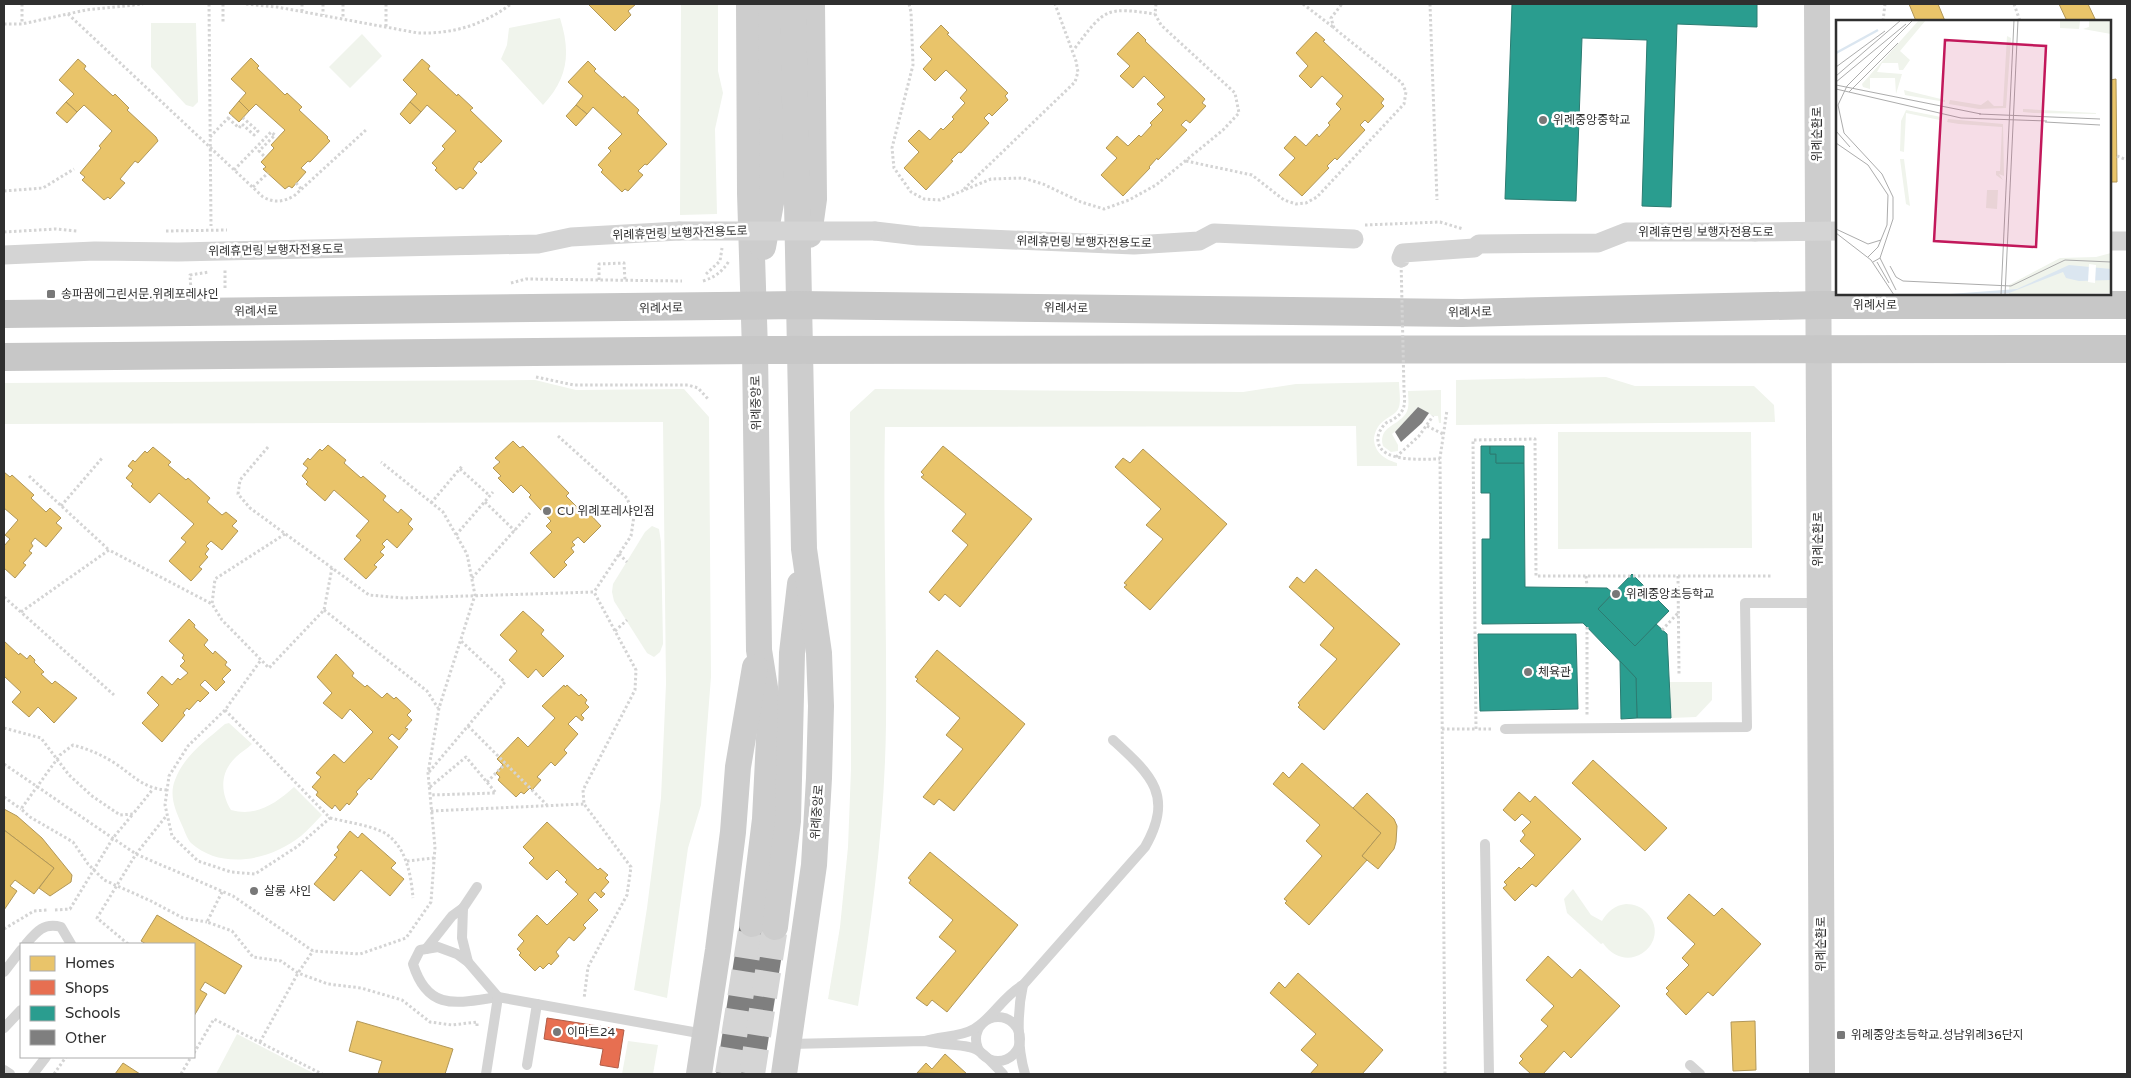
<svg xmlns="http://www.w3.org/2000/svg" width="2131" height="1078" viewBox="0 0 2131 1078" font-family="'Varela Round','Noto Sans KR',sans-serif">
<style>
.green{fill:#f0f4ec}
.homes{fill:#e9c46a;stroke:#b19758}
.shops{fill:#e76f51;stroke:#b05c47}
.schools{fill:#2a9d8f;stroke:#2c7c72}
.building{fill:#7f7f7f}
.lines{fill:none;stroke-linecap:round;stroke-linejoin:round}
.secondary-tunnel{stroke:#d5d5d5;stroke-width:26;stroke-dasharray:26 13;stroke-linecap:butt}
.path{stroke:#d4d4d4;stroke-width:3;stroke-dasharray:2.5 2.5;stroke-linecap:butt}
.lane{stroke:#d4d4d4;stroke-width:10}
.street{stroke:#d4d4d4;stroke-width:19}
.secondary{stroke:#cdcdcd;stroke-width:26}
.primary{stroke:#c7c7c7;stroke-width:28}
.path-bridge{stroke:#d4d4d4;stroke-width:3;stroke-dasharray:2.5 2.5;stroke-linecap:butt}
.street-bridge{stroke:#d4d4d4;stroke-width:19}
.poi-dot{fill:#787878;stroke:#fff;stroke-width:2}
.labels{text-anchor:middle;stroke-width:5;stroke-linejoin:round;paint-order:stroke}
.poi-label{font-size:12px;fill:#2f2f2f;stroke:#fff;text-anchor:start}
.street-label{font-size:12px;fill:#2f2f2f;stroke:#fff}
.inset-river{fill:none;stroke:#dbe6f0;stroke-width:2.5}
.inset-road{fill:none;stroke:#acacac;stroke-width:1}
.view{fill:#c2185b;fill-opacity:0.15;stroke:#c2185b;stroke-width:2.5}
.inset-edge{fill:none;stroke:#2f2f2f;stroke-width:2.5}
</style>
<rect width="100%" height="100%" fill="#fff"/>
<g class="green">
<path d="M681 4H718V71L723 93 715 129 717 214 680 215Z"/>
<path d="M560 18C571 53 568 78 543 105L501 59 507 45 509 28Z"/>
<path d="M151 23H196L198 102 193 107 186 105 151 67Z"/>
<path d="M362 34 382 56 350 88 329 67Z"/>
<path d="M1606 377 1635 386H1754L1774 405 1775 422 1456 425V380Z"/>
<path d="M535 380 576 390 684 389 709 417 711 677 701 805 688 848 667 998 634 990 647 908 661 798 666 684 663 422 4 424V383Z"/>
<path d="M1399 382C1399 389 1401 400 1399 407 1395 419 1378 416 1374 438 1374 452 1384 459 1397 463V466H1357L1356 426 885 427C883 526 887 624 886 723 885 817 873 913 858 1006L828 999 840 927 848 847 851 769 850 412 875 389 1243 392 1296 384Z"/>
<path d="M1441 390V423H1439L1438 416H1433L1418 407 1406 422 1392 434 1398 445V451L1391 452 1383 446C1377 424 1404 426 1408 408 1409 403 1408 396 1408 391Z"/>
<path d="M1558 432H1751L1752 548 1558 549Z"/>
<path d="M652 526 659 529 661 542 663 644 660 652 654 657 647 653 614 601 612 592 613 584 645 532Z"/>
<path d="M1669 682H1712V700L1696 717 1671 718Z"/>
<path d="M229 723 252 744C247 749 241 752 236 757 220 772 220 792 231 810 256 817 275 804 294 787L322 815C315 822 308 830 301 836 271 860 222 871 191 843 187 839 184 829 181 823 175 809 169 795 175 780 184 755 207 740 225 724Z"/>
<path d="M1573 889 1591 915 1602 921C1607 912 1615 905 1626 904 1634 904 1642 907 1647 913 1673 941 1628 979 1603 943L1601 944 1567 913 1564 899Z"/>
<path d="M237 1034 313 1073 312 1074H216Z"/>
<path d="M628 1041 658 1045 653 1074H622Z"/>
</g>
<g class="homes">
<path d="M588 4H636L628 11 631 15 615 31Z"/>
<path d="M1909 4H1938L1945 21H1916Z"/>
<path d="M2059 4H2088L2096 21H2067Z"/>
<path d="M941 25 949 33 947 34 1008 93 1005 96 1008 100 992 116 989 113 984 118 989 123 961 153 959 152 951 160 953 161 926 190 904 168 919 152 908 141 919 130 930 140 941 128 943 130 954 119 952 117 965 103 960 98 967 90 946 70 935 81 923 69 932 59 920 47Z"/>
<path d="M1138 32 1146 40 1145 41 1205 99 1202 103 1206 106 1190 123 1186 120 1181 125 1187 130 1158 160 1157 158 1149 167 1150 168 1123 196 1101 175 1117 158 1106 148 1117 136 1128 146 1139 135 1141 137 1152 125 1150 123 1163 110 1157 104 1165 97 1144 76 1133 88 1120 76 1130 66 1117 54Z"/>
<path d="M1316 32 1325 40 1323 41 1384 99 1381 103 1384 106 1368 123 1365 120 1360 125 1365 130 1337 160 1335 158 1327 166 1329 168 1302 196 1279 175 1295 158 1284 148 1295 136 1306 146 1317 134 1319 137 1330 125 1328 123 1341 109 1336 104 1343 96 1322 76 1311 88 1299 76 1308 66 1296 53Z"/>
<path d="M251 58 259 66 257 68 285 95 287 93 302 107 299 110 328 137 327 138 330 141 310 162 308 161 301 168 306 172 292 188 289 186 285 189 263 169 266 167 261 162 274 148 271 145 285 130 256 104 249 111 239 101 246 93 231 79Z"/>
<path d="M78 59 86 66 84 69 113 96 115 94 129 108 127 110 156 137 158 141 138 163 135 161 120 179 125 183 110 199 108 197 104 200 82 180 85 177 80 173 101 148 99 146 112 131 84 105 77 112 66 102 74 94 59 80Z"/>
<path d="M422 59 430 66 428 69 457 96 458 94 473 108 470 110 502 141 481 163 479 161 473 169 477 173 463 189 460 187 456 190 435 170 437 168 432 163 445 149 442 146 456 131 427 105 421 112 410 102 417 94 403 80Z"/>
<path d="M588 61 596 69 594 71 623 98 624 96 639 110 637 113 667 144 647 165 645 164 638 171 643 175 628 191 625 189 622 192 601 172 603 170 598 165 611 151 608 148 622 134 593 107 587 114 576 105 583 96 568 82Z"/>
<path d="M2116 79 2117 182H2110V80Z"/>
<path d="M239 101 249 111 239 122 229 113Z"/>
<path d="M66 102 77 112 67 123 56 113Z"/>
<path d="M410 102 421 112 410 124 400 114Z"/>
<path d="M576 105 587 114 576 126 566 116Z"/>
<path d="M513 441 520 448 523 446 569 493 566 496 584 514 587 511 601 526 584 543 578 537 572 542 575 545 571 548 574 552 564 562 567 565 554 578 530 553 552 532 546 526 551 521 529 497 531 495 521 485 513 493 498 478 501 476 493 468 500 462 495 458Z"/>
<path d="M328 445 346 460 344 463 361 478 363 476 386 496 383 500 398 513 401 509 412 519 408 524 413 529 397 548 387 539 382 544 385 547 380 552 384 555 374 565 377 567 366 579 344 559 361 540 356 536 369 521 334 490 325 501 306 484 308 482 302 476 308 468 303 464 308 458 310 460 320 449 322 451Z"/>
<path d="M943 446 1032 519 960 607 945 594 939 601 929 592 968 545 952 531 966 514 921 477 924 475 921 472Z"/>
<path d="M153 447 171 462 168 465 186 480 188 478 210 498 207 502 222 515 226 512 237 521 232 526 238 531 222 550 211 541 206 546 209 549 205 554 208 557 199 567 202 569 191 581 169 561 186 542 181 538 194 524 159 493 150 503 131 486 133 484 126 478 133 470 128 466 133 460 135 462 145 451 147 453Z"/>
<path d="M1143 449 1227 524 1150 610 1124 587 1127 585 1124 583 1163 539 1146 525 1161 509 1115 467 1123 458 1130 463Z"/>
<path d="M4 472 10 477 12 475 34 495 31 498 46 512 50 508 61 518 56 523 62 528 46 547 35 538 31 543 33 546 29 551 32 553 23 563 26 565 15 578 4 568V546L10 539 5 535 18 520 4 508Z"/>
<path d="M1316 569 1400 644 1324 730 1298 707 1300 705 1298 703 1337 659 1320 645 1334 628 1289 587 1297 577 1304 583Z"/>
<path d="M523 611 544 630 541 634 564 656 543 677 536 669 528 678 509 660 517 651 500 635Z"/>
<path d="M189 619 195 625 194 627 208 640 204 645 213 654 215 651 227 662 225 665 231 670 222 679 225 682 216 691 205 680 200 685 209 693 200 702 198 700 189 710 187 708 183 713 185 715 162 742 142 723 159 705 147 693 162 676 172 685 178 678 180 680 188 673 180 666 185 661 182 658 184 655 169 641Z"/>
<path d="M4 641 19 655 20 653 27 659 30 655 35 660 34 662 44 672 41 674 52 684 55 681 77 698 54 723 38 707 29 717 12 702 21 692 4 676Z"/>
<path d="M937 650 1025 724 954 811 939 799 934 805 923 797 963 749 946 735 960 718 916 681 918 679 915 677Z"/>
<path d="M336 654 354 673 352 676 365 687 367 685 382 698 387 693 394 699 396 697 411 711 407 715 412 720 405 728 408 729 399 740 392 734 388 738 398 747 371 780 369 778 356 792 358 794 349 805 347 803 340 811 335 805 332 809 316 795 318 792 312 787 321 777 316 773 334 754 344 763 373 732 350 709 342 719 323 703 332 693 317 677Z"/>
<path d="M564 685 565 687 567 685 579 696 581 694 587 700 585 703 589 707 581 715 584 718 582 721 576 716 568 724 578 734 564 750 567 753 555 766 551 762 537 777 541 780 532 790 530 788 524 794 521 792 516 797 498 780 500 777 496 773 503 765 497 759 518 737 528 747 555 718 542 706Z"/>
<path d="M1593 760 1667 828 1645 851 1572 783Z"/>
<path d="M1302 763 1381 833 1362 856 1367 860 1309 925 1285 903 1287 901 1284 899 1322 856 1306 841 1320 825 1273 784 1283 772 1289 778Z"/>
<path d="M1519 792 1530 802 1535 796 1581 839 1536 887 1532 884 1515 901 1503 888 1507 885 1504 882 1519 867 1521 869 1535 855 1520 841 1525 835 1522 831 1531 822 1522 814 1515 821 1503 810Z"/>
<path d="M1367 793 1394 819 1397 826 1396 842 1394 849 1378 869 1362 856 1381 833 1353 808Z"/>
<path d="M4 809 17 816 42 838 72 875 71 882 50 896 39 888 54 868 4 830Z"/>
<path d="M547 822 598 870 600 868 608 875 605 878 609 882 601 891 605 894 601 898 595 892 588 900 598 910 583 925 586 928 574 941 569 937 556 952 559 956 551 965 549 963 543 969 540 966 535 971 519 955 521 953 517 949 524 941 518 935 537 915 547 925 578 894 565 882 567 880 557 870 547 880 529 863 534 858 523 847Z"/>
<path d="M4 830 54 868 34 894 15 880 10 886 17 891 4 910Z"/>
<path d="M350 831 358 838 362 833 396 863 391 868 404 879 390 896 361 870 334 901 314 884 337 857 334 855 339 850 337 847Z"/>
<path d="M930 852 1018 925 947 1012 932 1000 927 1006 916 998 956 951 939 937 953 920 909 883 911 880 908 878Z"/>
<path d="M1689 894 1714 916 1722 908 1761 944 1713 996 1708 992 1686 1015 1666 994 1669 991 1666 988 1689 965 1682 958 1695 944 1667 918Z"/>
<path d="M157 915 242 966 225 994 205 982 200 990 207 994 194 1016V944H146L141 941Z"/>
<path d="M1548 956 1572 978 1580 969 1620 1006 1571 1058 1564 1051 1543 1074H1531L1519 1063 1523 1059 1520 1056 1548 1026 1541 1020 1554 1006 1526 980Z"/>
<path d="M1298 973 1383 1050 1362 1074H1310L1318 1065 1301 1050 1316 1034 1270 993 1279 982 1285 988Z"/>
<path d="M357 1021 453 1049 445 1074H378L382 1061 349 1051Z"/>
<path d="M1755 1021 1756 1070 1733 1071 1731 1022Z"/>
<path d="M945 1054 967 1074 917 1073 926 1063 932 1069Z"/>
<path d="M123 1063 140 1074H115Z"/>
</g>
<path class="shops" d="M547 1018 624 1030 618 1068 600 1065 603 1049 544 1039Z"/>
<g class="schools">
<path d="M1512 4H1757V27L1677 24 1671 207 1642 206 1647 40 1582 38 1576 201 1505 199Z"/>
<path d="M1481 446H1490V454H1496V463H1524L1525 587 1607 588 1613 593 1598 609 1635 646 1656 624 1667 634 1671 718H1637L1636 678 1583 623 1482 624V539H1490V493H1481Z"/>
<path d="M1490 446H1524V463H1496V454H1490Z"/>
<path d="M1632 574 1669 611 1635 646 1598 609Z"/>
<path d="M1478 634H1576L1578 709 1480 711Z"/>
<path d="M1620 661 1636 678 1637 718 1621 719Z"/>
</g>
<g class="building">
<path d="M1418 407 1429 413 1422 423 1401 442 1395 432Z"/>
<path d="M740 922 786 929 763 1074H716Z"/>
</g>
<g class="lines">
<g class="secondary-tunnel">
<path d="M728 1074 752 924"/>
<path d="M752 1074 775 927"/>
</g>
<g class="path">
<path d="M22 4V24"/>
<path d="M209 4 211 226"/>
<path d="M223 4V24"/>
<path d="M246 4 277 7 418 33C453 34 483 25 511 4"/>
<path d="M302 4V11"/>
<path d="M323 4V15"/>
<path d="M343 4V19"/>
<path d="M386 4V27"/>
<path d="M909 4 911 12 913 65 892 148 894 168 911 192 924 199 940 200 991 179 1023 178 1043 184 1081 202 1104 209 1129 200 1156 185 1223 130 1239 113 1235 93 1161 25 1155 14 1156 4"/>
<path d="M1303 4 1333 27"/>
<path d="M1430 4 1437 200"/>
<path d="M2014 4 2020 21"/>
<path d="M68 14 263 197C274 203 283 202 294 196L367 129"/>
<path d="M1883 21 1885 4"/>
<path d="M4 24H22L86 10 143 4"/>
<path d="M1075 48C1105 8 1106 7 1155 14"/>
<path d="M228 118 239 128 242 124 254 135 258 131 243 118"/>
<path d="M210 137 231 115"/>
<path d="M2117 156 2127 160"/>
<path d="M1186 161 1252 175 1284 200 1296 204 1306 203 1317 197 1404 104 1406 92 1402 83 1334 28 1331 18 1342 4"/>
<path d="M234 170 271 132 275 135 259 151 265 157"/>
<path d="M296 183 302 190"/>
<path d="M253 187 268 173"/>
<path d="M964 189 1075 82 1078 72 1076 61 1055 4"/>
<path d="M4 191 43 188 74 169"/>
<path d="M1365 225 1440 222 1463 229"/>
<path d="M166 231 227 230"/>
<path d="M4 232 56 229 77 231"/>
<path d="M706 274 720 261 722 248"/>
<path d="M599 280V264L624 263 625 280"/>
<path d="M703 281C715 277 722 272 729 261"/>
<path d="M511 283 526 279 682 281"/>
<path d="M225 288V270"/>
<path d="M191 290 190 275 209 272"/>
<path d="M536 377 574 385H688L698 388 709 400"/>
<path d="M1404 390C1405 402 1406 411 1395 418 1392 421 1388 421 1385 424 1381 428 1377 435 1378 441 1380 463 1424 459 1440 459"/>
<path d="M1427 426 1443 434"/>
<path d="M558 436 627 498 634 516 631 536 594 592"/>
<path d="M268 447 240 480 238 494 250 508 369 595 403 598 594 592 636 670 635 690 583 790 584 804 631 867 627 895 588 967 584 999"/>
<path d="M1396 457 1419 436 1433 416"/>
<path d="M460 469 490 496"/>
<path d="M29 476 109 550"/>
<path d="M485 502 515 531"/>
<path d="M431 503 463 465"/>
<path d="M61 506 103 457"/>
<path d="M285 534 215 579 212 604 222 620 269 668 324 610 332 568"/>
<path d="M456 535 493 492"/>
<path d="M619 554 627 562"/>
<path d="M1586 576 1587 586"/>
<path d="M1678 576 1679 674"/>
<path d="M472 578 530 513"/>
<path d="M4 597 114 695"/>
<path d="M324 610 427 691 438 708"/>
<path d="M21 612 109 550 212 604"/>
<path d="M1587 627V715"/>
<path d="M1662 630 1679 612"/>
<path d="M615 631 627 620"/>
<path d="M225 710 330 818 298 846 255 874 231 872 198 861 172 836 165 805 169 776 188 746 225 710 261 660"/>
<path d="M468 726 547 805"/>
<path d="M4 728 41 738 69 775 92 796 120 815 133 814 153 789"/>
<path d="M1442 729H1476"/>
<path d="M1491 729H1476L1473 440 1535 439 1536 576H1772"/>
<path d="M4 764 136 854 233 896 313 951 360 954 406 938 431 902 435 847 428 773 439 708 475 595 467 554 443 512 381 462"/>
<path d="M429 772 505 682 461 641"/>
<path d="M487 782 505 764"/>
<path d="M430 787 466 757 496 793 430 795"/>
<path d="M167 790C143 789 132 774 113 762 100 754 88 749 73 745L60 755 21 809 30 817 73 842 88 864 104 880 151 901 183 918 207 922"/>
<path d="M4 797 21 809"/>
<path d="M431 811 584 804"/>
<path d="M330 818C347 822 368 825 383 832 406 845 411 874 413 898"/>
<path d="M407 861 434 858"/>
<path d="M222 892 207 922 232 931 253 957 281 961 298 973 328 984 361 988 402 1000 430 1022 452 1025 477 1022V1028"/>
<path d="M55 910 70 909 113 838 133 814"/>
<path d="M4 929 34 911 47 910"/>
<path d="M128 944 97 918 136 854 167 815"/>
<path d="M260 1042 298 973 313 951"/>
<path d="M194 1053 214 1019 322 1074"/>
<path d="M54 1074 66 1057"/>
<path d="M181 1074 191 1057"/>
<path d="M1445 1074 1440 458 1447 410"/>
</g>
<g class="lane">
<path d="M1505 729 1747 727 1745 603H1819"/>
<path d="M1485 844 1489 1074"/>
<path d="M463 908 462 938 468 962"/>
<path d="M26 944C36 932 44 922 61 927L71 944"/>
<path d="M438 947 457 954 468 962 498 997C457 1003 428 1012 413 964L420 950Z"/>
<path d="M426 949 452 916 463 908 477 887"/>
<path d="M4 972 21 950"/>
<path d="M1023 985C1017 1012 1017 1047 1025 1074"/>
<circle cx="998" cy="1039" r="22"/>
<path d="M4 1028 21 1010"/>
<path d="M925 1041C940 1036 961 1037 974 1029 993 1018 1003 996 1023 985L1145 847C1175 795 1150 774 1113 740"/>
<path d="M789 1044 925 1041C940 1045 954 1044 969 1047 982 1049 994 1065 1003 1074"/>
<path d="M527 1065 537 1004"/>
<path d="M1690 1065 1700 1074"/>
<path d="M4 1070 10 1074"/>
<path d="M33 1074 46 1057"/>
<path d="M486 1074 498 997 704 1034"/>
</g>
<g class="street">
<path d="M875 231 918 236 1134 245 1199 241 1214 233 1354 239"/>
<path d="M2110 241H2127"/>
<path d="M4 255 95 251 178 252 538 244 571 237 679 231"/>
<path d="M1401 258 1403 253 1474 248 1479 244 1598 243 1626 232H1755"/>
</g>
<g class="secondary">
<path d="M749 4 750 193 755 350 759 650 770 719 765 819 752 924"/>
<path d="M1817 4 1822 1074"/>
<path d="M809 235 814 199 812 4"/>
<path d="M763 247 773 192 771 4"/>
<path d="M775 927 788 821 792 653 800 584"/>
<path d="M699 1074 718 950 733 832 738 767 755 667"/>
<path d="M784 1074 814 865 819 778 821 706 819 653 804 549 793 4"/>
</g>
<g class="primary">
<path d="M4 314 798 305 1462 313 1818 305H2127"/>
<path d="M4 357 755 350 2127 349"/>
</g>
<path class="path-bridge" d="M1401 260 1404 390"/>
<g class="street-bridge">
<path d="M679 231H875"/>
<path d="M1755 232 1837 231"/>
</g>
</g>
<g class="poi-dot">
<circle cx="1543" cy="120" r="5"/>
<rect x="46" y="289" width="10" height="10" rx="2.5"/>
<circle cx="547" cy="511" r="5"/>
<circle cx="1616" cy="594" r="5"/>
<circle cx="1528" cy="672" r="5"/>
<circle cx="254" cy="891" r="5"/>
<circle cx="557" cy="1032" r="5"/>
<rect x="1836" y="1030" width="10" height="10" rx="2.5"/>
</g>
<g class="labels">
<g class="poi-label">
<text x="1553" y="124">위례중앙중학교</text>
<text x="61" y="298">송파꿈에그린서문.위례포레샤인</text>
<text x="557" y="515">CU 위례포레샤인점</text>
<text x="1626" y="598">위례중앙초등학교</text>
<text x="1538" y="676">체육관</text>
<text x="264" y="895">살롱 샤인</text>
<text x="567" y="1036">이마트24</text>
<text x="1851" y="1039">위례중앙초등학교.성남위례36단지</text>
</g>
<g class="street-label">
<text transform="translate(1817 134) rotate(-90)" y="4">위례순환로</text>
<text x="1706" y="236">위례휴먼링 보행자전용도로</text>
<text transform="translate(680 233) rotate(-2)" y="4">위례휴먼링 보행자전용도로</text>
<text transform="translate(1084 242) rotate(1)" y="4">위례휴먼링 보행자전용도로</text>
<text transform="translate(276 250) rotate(-1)" y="4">위례휴먼링 보행자전용도로</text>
<text x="1875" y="309">위례서로</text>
<text transform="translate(661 308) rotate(-1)" y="4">위례서로</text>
<text transform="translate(1066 308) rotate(1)" y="4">위례서로</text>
<text transform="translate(256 311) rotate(-1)" y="4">위례서로</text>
<text transform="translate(1470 312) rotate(-1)" y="4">위례서로</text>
<text transform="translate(756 403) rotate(-91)" y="4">위례중앙로</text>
<text transform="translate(1818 539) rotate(-90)" y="4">위례순환로</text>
<text transform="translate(817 812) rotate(-86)" y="4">위례중앙로</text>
<text transform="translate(1821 944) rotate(-90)" y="4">위례순환로</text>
</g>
</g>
<g transform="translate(1836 20)">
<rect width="275" height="275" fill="#fff"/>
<path d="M83 0H90L64 31 74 40 67 50H63L62 43H46L41 52 66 54 60 74 59 58H34V69L27 67 26 64ZM224 0 244 1 243 9 224 8ZM253 0H275V14L247 9 253 7ZM171 16 175 18 170 88 143 89 113 84 114 80 145 85 152 80 158 86H167ZM68 70 109 80V82L69 75ZM187 89 260 93V94L198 93 187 92ZM70 90 105 97 104 100 70 93 68 132 64 131 65 101ZM112 99 167 104 168 156 163 154 167 160 160 155V151H164L166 107 123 104 111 102ZM64 139H68L74 186 70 184ZM151 170H162L161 189 150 188ZM275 233V273L173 275V265L224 238 260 237Z" fill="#f0f4ec"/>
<path d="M233 245 275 249V260L243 261 230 258 227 252 173 273 100 275 181 269Z" fill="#dbe6f0"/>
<path d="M253 244 260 245 259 263 252 262Z" fill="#fff"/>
<path class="inset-river" d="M0 33 42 10"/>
<path class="inset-road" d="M0 47 49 11M0 56 65 0M0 62 70 4M0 65 145 94M0 69 125 98 211 101M13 72 62 23M143 94 264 99M209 102 264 105M0 111 14 127M0 123 32 145 52 175 51 205 42 227 32 237M0 209 32 224 45 220M0 213 35 240 58 275M44 238 57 199V177L46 154 8 113 2 85 11 66 77 0M37 242 44 238 60 270M41 242 53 263M54 246 60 257 67 261 175 266 229 240 275 242M165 275 178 0M169 275 182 0"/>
<path class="view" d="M109 20 210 26 200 227 98 221Z"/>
<rect width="275" height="275" class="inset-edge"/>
</g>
<rect width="2131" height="1078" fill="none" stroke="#2f2f2f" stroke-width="10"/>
<rect x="20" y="943" width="175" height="115" fill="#ffffff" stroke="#acacac"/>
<rect x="30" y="956" width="25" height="15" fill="#e9c46a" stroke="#acacac"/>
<text x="65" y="968" font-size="15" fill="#2f2f2f">Homes</text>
<rect x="30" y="980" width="25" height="15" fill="#e76f51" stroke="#acacac"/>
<text x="65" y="993" font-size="15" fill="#2f2f2f">Shops</text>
<rect x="30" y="1006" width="25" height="15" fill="#2a9d8f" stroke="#acacac"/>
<text x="65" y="1018" font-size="15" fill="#2f2f2f">Schools</text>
<rect x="30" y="1030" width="25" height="15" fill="#7f7f7f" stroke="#acacac"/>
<text x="65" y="1043" font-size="15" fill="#2f2f2f">Other</text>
</svg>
